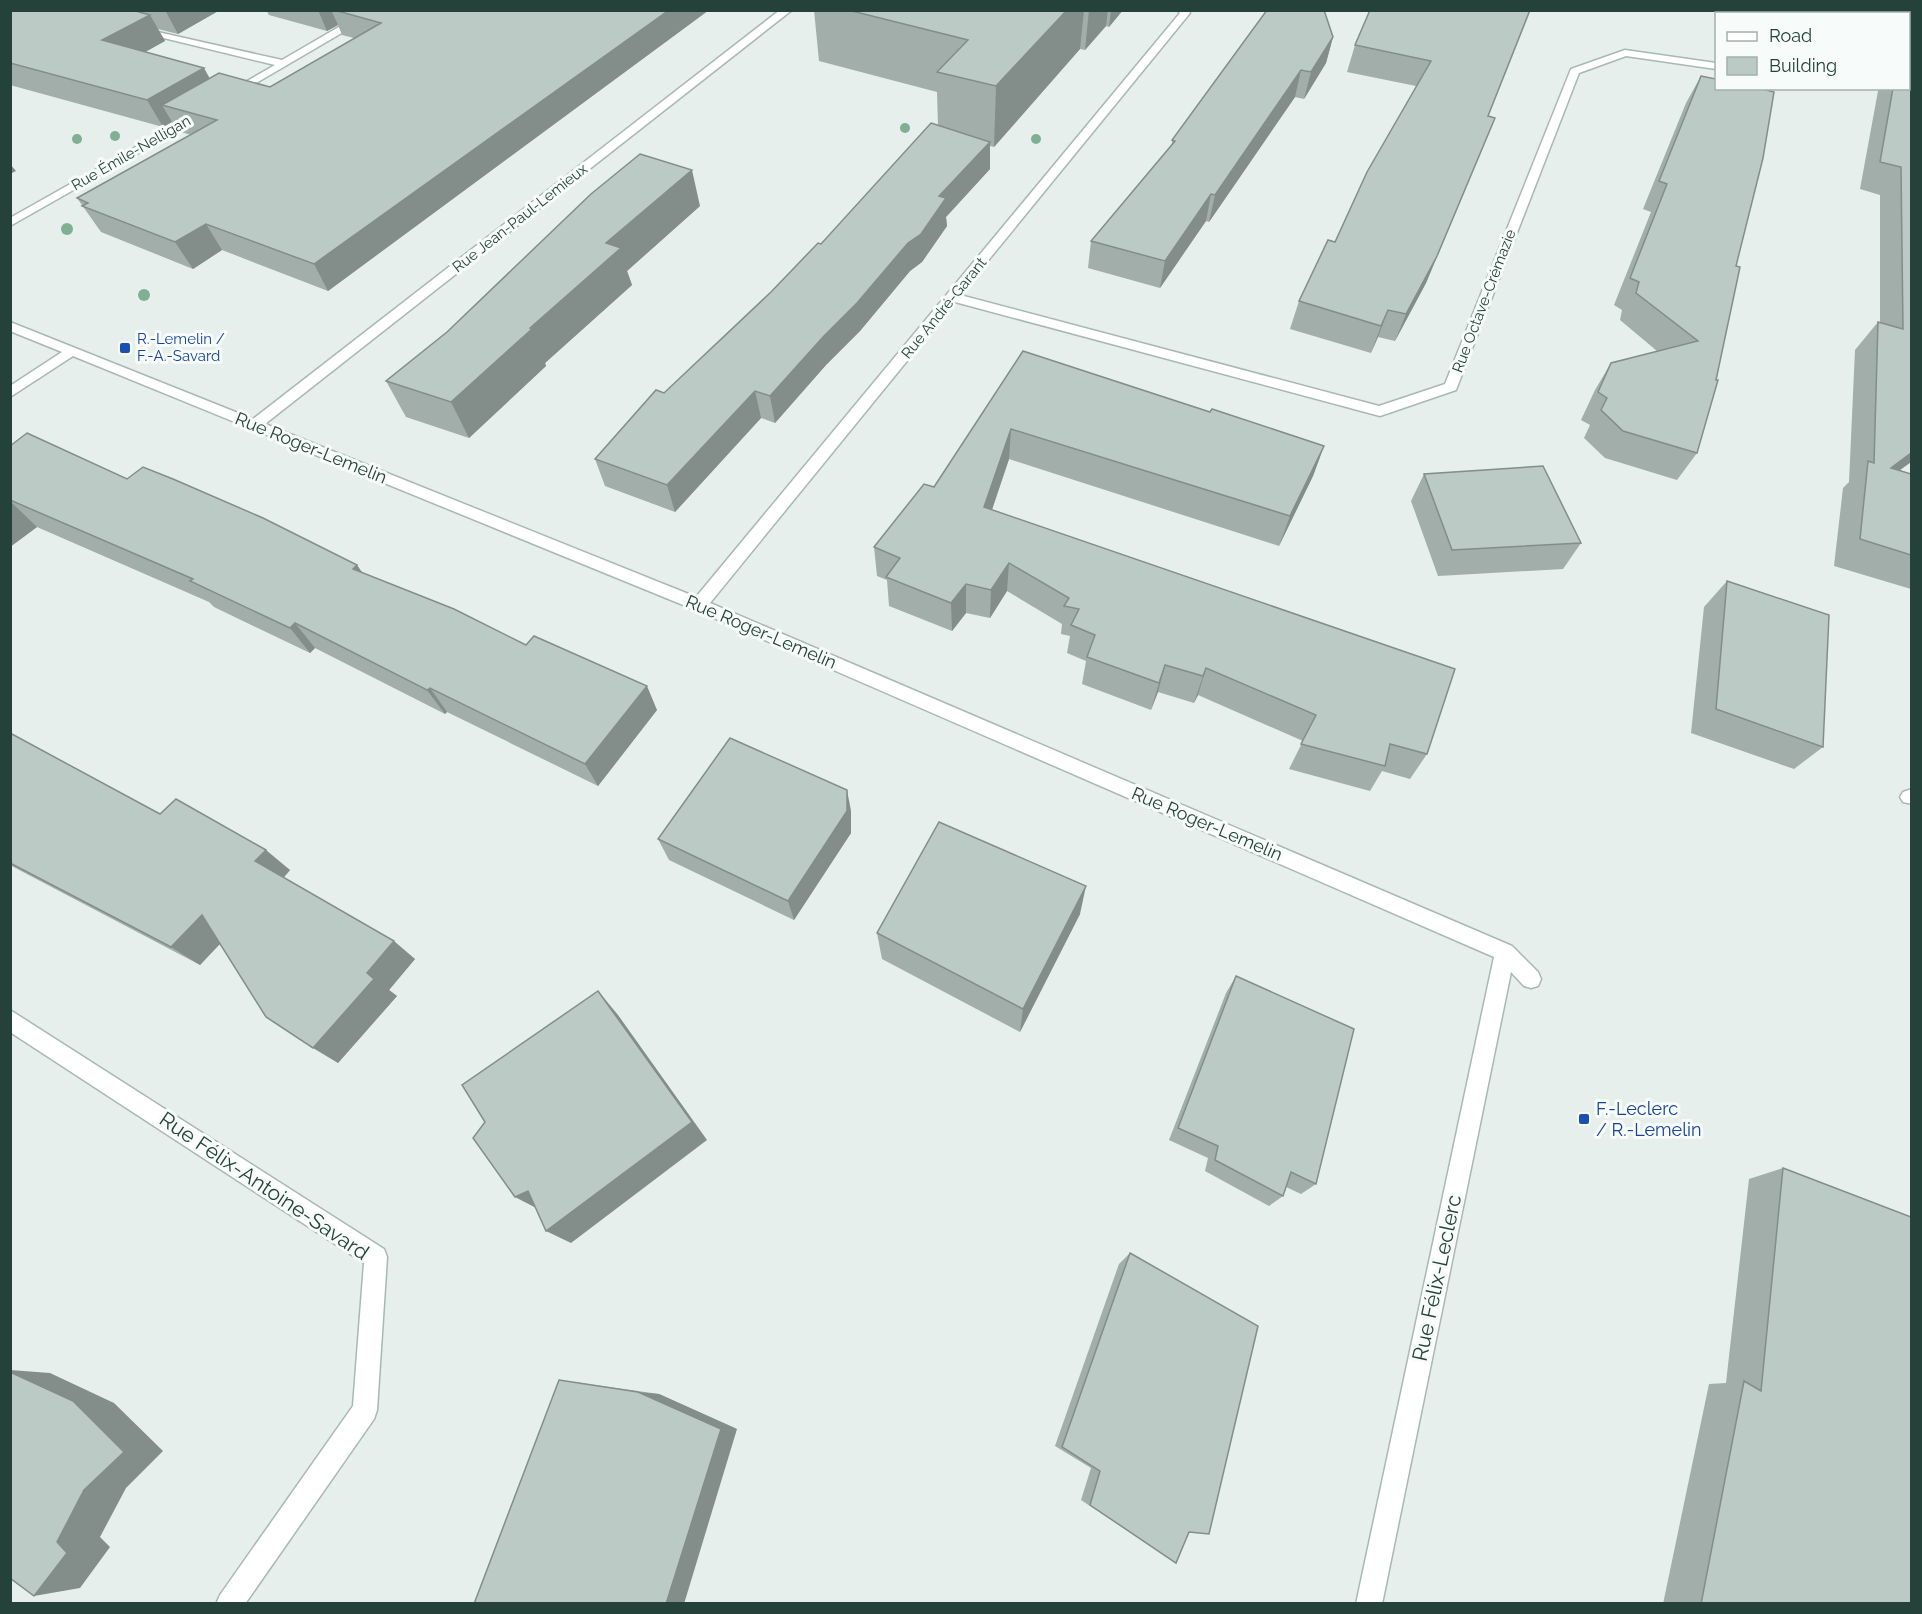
<svg xmlns="http://www.w3.org/2000/svg" width="1922" height="1614" viewBox="0 0 1922 1614" font-family="Raleway,sans-serif">
<style>
.lines{fill:none;stroke-linecap:round;stroke-linejoin:round}
.minor-casing{stroke:#a8b8b2;stroke-width:3}
.minor{fill:#fff;fill-rule:evenodd}
.tree{fill:#80af93}
.wall{fill:#a1aea9}
.shaded-wall{fill:#838d89}
.building{fill:#bbcac4;stroke:#838d89;stroke-width:1.5}
.transit-dot{fill:#1a4fb4;stroke:#f7fbf9;stroke-width:2}
.labels{text-anchor:middle;stroke-width:6;stroke-linejoin:round;paint-order:stroke}
.far-street-label{font-size:15px;fill:#24423a;stroke:#f7fbf9}
.far-transit-label{font-size:15px;fill:#164399;stroke:#f7fbf9;text-anchor:start}
.street-label{font-size:18px;fill:#24423a;stroke:#f7fbf9}
.transit-label{font-size:18px;fill:#164399;stroke:#f7fbf9;text-anchor:start}
.near-street-label{font-size:21px;fill:#24423a;stroke:#f7fbf9}
</style>
<rect width="100%" height="100%" fill="#e6efeb"/>
<g class="lines">
<g class="minor-casing">
<g id="minor">
<path d="M368 10H381L232 97 228 96V92L275 65 135 31 140 28 282 60Z"/>
<path d="M780 10H792L265 424 696 597 1180 13 1177 10H1188L1190 13 960 295 1379 406 1445 384 1571 69 1625 50 1716 63V69L1626 56 1579 73 1456 390 1380 416 955 302 710 603 1512 946 1538 972 1541 979 1538 986 1531 988 1524 986 1511 972 1382 1604H1356L1494 957 693 609 73 356 10 397V386L62 352 10 331V322L253 419Z"/>
<path d="M196 113 200 114V118L10 226V218Z"/>
<path d="M1912 789V804L1903 802 1900 797 1903 792Z"/>
<path d="M10 1010 384 1249 387 1257 377 1410 374 1419 245 1604H216L220 1595 353 1406 364 1263 10 1032Z"/>
</g>
</g>
<use href="#minor" class="minor"/>
</g>
<g class="tree">
<circle cx="905" cy="128" r="5"/>
<circle cx="115" cy="136" r="5"/>
<circle cx="77" cy="139" r="5"/>
<circle cx="1036" cy="139" r="5"/>
<circle cx="67" cy="229" r="6"/>
<circle cx="144" cy="295" r="6"/>
</g>
<g class="wall">
<path d="M10 10H220L178 34 158 29 165 41 145 52 209 78 270 87 354 38 342 35 338 25 327 31 269 15 266 10H709L328 291 222 250 193 269 101 232 77 198 191 135 178 131 172 122 163 127 10 85Z"/>
<path d="M814 10H1123L1109 27 1106 26 1085 50 1080 49 994 147 990 146V169L946 217 947 226 922 262 910 271 860 331 826 365 775 423 761 418 675 512 605 486 595 459 821 244 938 126 937 92 819 61Z"/>
<path d="M1530 10 1488 116 1484 145 1426 283 1395 341 1378 337 1371 353 1290 329 1299 301 1335 242 1416 86 1347 72 1355 45Z"/>
<path d="M1906 12H1911V462L1900 470 1911 474V589L1834 566 1843 488 1849 482 1855 350 1878 322 1880 323V195L1860 189 1878 91 1880 88H1908V14H1905Z"/>
<path d="M1333 37 1326 63 1304 99 1295 97 1209 222 1206 221 1160 288 1088 268 1091 241 1172 146V140Z"/>
<path d="M1701 76 1736 266 1697 453 1677 480 1605 458 1584 438 1590 425 1581 420 1595 390 1611 363 1657 351 1620 320 1622 310 1614 305 1651 212 1643 209 1686 103Z"/>
<path d="M700 206 627 271 632 285 545 363 546 366 469 438 406 417 386 381Z"/>
<path d="M1023 351 1210 412 1324 446 1313 476 1279 546 1009 459 992 510 1427 754 1410 779 1382 771 1370 791 1289 769 1303 741 1198 695 1194 703 1158 692 1151 710 1082 684 1086 661 1067 653 1070 636 1061 634 1062 624 1007 591 990 618 966 613 952 631 889 606 887 580 877 576 874 547 934 487Z"/>
<path d="M10 446 127 479 357 565 362 573 657 710 598 786 447 712 445 714 315 648 310 653 214 607 209 602 37 527 10 547Z"/>
<path d="M1424 474 1581 543 1563 569 1438 576 1411 501Z"/>
<path d="M1727 581 1823 747 1794 769 1691 733 1704 607Z"/>
<path d="M10 733 160 814 290 870 283 878 415 959 389 990 397 996 338 1063 220 944 200 965 23 872 10 865Z"/>
<path d="M851 811V833L794 920 669 860 658 839Z"/>
<path d="M1080 914 1020 1032 882 959 877 933Z"/>
<path d="M1236 976 1316 1184 1301 1194 1286 1187 1283 1196 1269 1206 1205 1171 1208 1158 1169 1140 1226 993Z"/>
<path d="M1783 1168 1911 1604H1663L1709 1384 1726 1383 1749 1179Z"/>
<path d="M1130 1253 1189 1532 1176 1563 1081 1500 1091 1468 1055 1446 1119 1264Z"/>
<path d="M559 1380 659 1394 737 1429Z"/>
</g>
<g class="shaded-wall">
<path d="M165 10H220L178 34Z"/>
<path d="M318 10H331L338 25 327 31Z"/>
<path d="M669 10H709L328 291 314 264Z"/>
<path d="M1067 10H1084L1080 49 994 147 996 86Z"/>
<path d="M1089 10H1108L1106 26 1085 50Z"/>
<path d="M1111 10H1123L1109 27Z"/>
<path d="M150 15 165 41 118 67 102 40Z"/>
<path d="M1333 37 1326 63 1304 99 1311 72Z"/>
<path d="M204 68 219 95 162 105 172 122 163 127 147 100Z"/>
<path d="M1301 70 1295 97 1209 222 1215 195Z"/>
<path d="M1495 118 1426 283 1395 341 1406 314Z"/>
<path d="M990 142V169L946 217 947 226 922 262 910 271 860 331 826 365 775 423 770 396 939 196Z"/>
<path d="M10 164 16 171 10 174Z"/>
<path d="M692 170 700 206 627 271 632 285 545 363 546 366 469 438 451 402 530 328 606 243Z"/>
<path d="M1211 194 1206 221 1160 288 1165 261Z"/>
<path d="M206 224 222 250 193 269 175 242Z"/>
<path d="M1388 310 1378 337 1371 353 1381 326Z"/>
<path d="M755 391 761 418 675 512 667 485Z"/>
<path d="M1011 429 1009 459 983 536 984 507Z"/>
<path d="M1324 446 1313 476 1279 546 1290 516Z"/>
<path d="M1911 453V462L1865 495 1891 468Z"/>
<path d="M10 501 37 527 10 547Z"/>
<path d="M1009 563 1007 591 990 618 991 590Z"/>
<path d="M357 565 375 591 353 569Z"/>
<path d="M966 584V613L952 631 951 603Z"/>
<path d="M295 623 315 648 310 653 290 628Z"/>
<path d="M1165 665 1158 692 1151 710 1159 683Z"/>
<path d="M1206 668 1198 695 1194 703 1203 676Z"/>
<path d="M647 686 657 710 598 786 585 764Z"/>
<path d="M430 688 447 712 445 714 427 690Z"/>
<path d="M847 790 851 811V833L794 920 788 901Z"/>
<path d="M266 850 290 870 280 882 255 861Z"/>
<path d="M1086 886 1080 914 1020 1032 1023 1009Z"/>
<path d="M202 915 230 933 200 965 171 947Z"/>
<path d="M394 941 415 959 389 990 397 996 338 1063 313 1048 367 973Z"/>
<path d="M598 991 618 1015 707 1140 571 1243 546 1231Z"/>
<path d="M528 1191 542 1211 515 1197Z"/>
<path d="M10 1370 50 1373 114 1403 163 1451 126 1488 100 1537 110 1547 80 1588 34 1596 57 1542Z"/>
<path d="M638 1392 659 1394 737 1429 684 1604H666Z"/>
</g>
<g class="building">
<path d="M10 10H132L150 15 102 40 204 68 147 100 10 63Z"/>
<path d="M334 10H669L314 264 206 224 175 242 82 206 88 203 77 198 217 120 162 105 219 73 270 87 381 23Z"/>
<path d="M848 10H1067L996 86 937 72 968 40Z"/>
<path d="M1267 10H1324L1333 37 1311 72 1301 70 1215 195 1211 194 1165 261 1091 241 1175 141 1172 140Z"/>
<path d="M1370 10H1530L1488 116 1495 118 1437 256 1406 314 1388 310 1381 326 1299 301 1328 240 1335 242 1367 172 1431 61 1355 45Z"/>
<path d="M1906 12H1911V59H1908V14H1906Z"/>
<path d="M1908 66 1911 67V453L1891 468 1911 474V555L1860 539 1868 461 1874 463 1878 322 1903 329 1901 167 1880 162 1893 88H1908Z"/>
<path d="M1701 76 1716 79V88H1759L1774 92 1763 158 1736 266 1740 267 1716 380H1718L1697 453 1623 431 1601 410 1607 398 1598 392 1611 363 1698 341 1636 293 1639 282 1630 278 1667 184 1659 181Z"/>
<path d="M931 123 990 142 939 196 946 198 921 234 908 243 857 303 823 337 770 396 755 391 667 485 595 459 656 390 664 393 771 292 818 243 821 244Z"/>
<path d="M640 154 692 170 606 243 621 248 530 328 532 329 451 402 386 381 447 332 591 194Z"/>
<path d="M1023 351 1210 412 1212 409 1324 446 1290 516 1011 429 984 507 1455 669 1427 754 1390 744 1385 766 1301 744 1316 715 1206 668 1203 676 1165 665 1159 683 1087 657 1095 635 1071 625 1079 609 1064 606 1069 598 1009 563 991 590 966 584 951 603 886 577 900 558 874 547 924 484 934 487Z"/>
<path d="M27 433 127 479 143 467 173 479 263 518 357 565 353 569 454 609 526 645 534 636 647 686 585 764 430 688 427 690 295 623 290 628 190 581 193 579 10 500V446Z"/>
<path d="M1543 466 1581 543 1452 550 1424 474Z"/>
<path d="M1727 581 1829 615 1823 747 1716 709Z"/>
<path d="M10 733 160 814 176 799 266 850 255 861 394 941 367 973 374 979 313 1048 266 1017 202 915 171 947 10 863Z"/>
<path d="M730 738 847 790V811L788 901 658 839Z"/>
<path d="M939 822 1086 886 1023 1009 877 933Z"/>
<path d="M1236 976 1354 1029 1316 1184 1291 1172 1283 1196 1215 1160 1218 1146 1178 1128Z"/>
<path d="M598 991 692 1122 546 1231 528 1191 515 1197 473 1138 485 1122 462 1085Z"/>
<path d="M1783 1168 1911 1217V1604H1701L1744 1381 1761 1391Z"/>
<path d="M1130 1253 1258 1326 1209 1534 1189 1532 1176 1563 1090 1505 1100 1471 1062 1447Z"/>
<path d="M10 1372 73 1401 124 1452 84 1490 57 1542 67 1553 34 1596 10 1578Z"/>
<path d="M559 1380 638 1392 721 1429 666 1604H474Z"/>
</g>
<g class="transit-dot">
<rect x="119" y="342" width="12" height="12" rx="3"/>
<rect x="1578" y="1113" width="12" height="12" rx="3"/>
</g>
<g class="labels">
<g class="far-street-label">
<text transform="translate(131 153) rotate(-30)" y="5">Rue Émile-Nelligan</text>
<text transform="translate(520 218) rotate(-38)" y="5">Rue Jean-Paul-Lemieux</text>
<text transform="translate(1484 301) rotate(-69)" y="5">Rue Octave-Crémazie</text>
<text transform="translate(944 308) rotate(-51)" y="5">Rue André-Garant</text>
</g>
<g class="far-transit-label">
<text x="137" y="344">R.-Lemelin /<tspan x="137" dy="17">F.-A.-Savard</tspan></text>
</g>
<g class="street-label">
<text transform="translate(311 448) rotate(22)" y="6">Rue Roger-Lemelin</text>
<text transform="translate(761 632) rotate(23)" y="6">Rue Roger-Lemelin</text>
<text transform="translate(1207 824) rotate(23)" y="6">Rue Roger-Lemelin</text>
</g>
<g class="transit-label">
<text x="1596" y="1115">F.-Leclerc<tspan x="1596" dy="21">/ R.-Lemelin</tspan></text>
</g>
<g class="near-street-label">
<text transform="translate(264 1186) rotate(34)" y="7">Rue Félix-Antoine-Savard</text>
<text transform="translate(1437 1278) rotate(-78)" y="7">Rue Félix-Leclerc</text>
</g>
</g>
<rect width="1922" height="1614" fill="none" stroke="#24423a" stroke-width="24"/>
<rect x="1715" y="12" width="195" height="78" fill="#f7fbf9" stroke="#a3b1ad" stroke-width="1.5"/>
<rect x="1727" y="32" width="30" height="9" fill="#ffffff" stroke="#a3b1ad" stroke-width="1.5"/>
<text x="1769" y="42" font-size="18" fill="#24423a">Road</text>
<rect x="1727" y="57" width="30" height="18" fill="#bbcac4" stroke="#a3b1ad" stroke-width="1.5"/>
<text x="1769" y="72" font-size="18" fill="#24423a">Building</text>
</svg>
